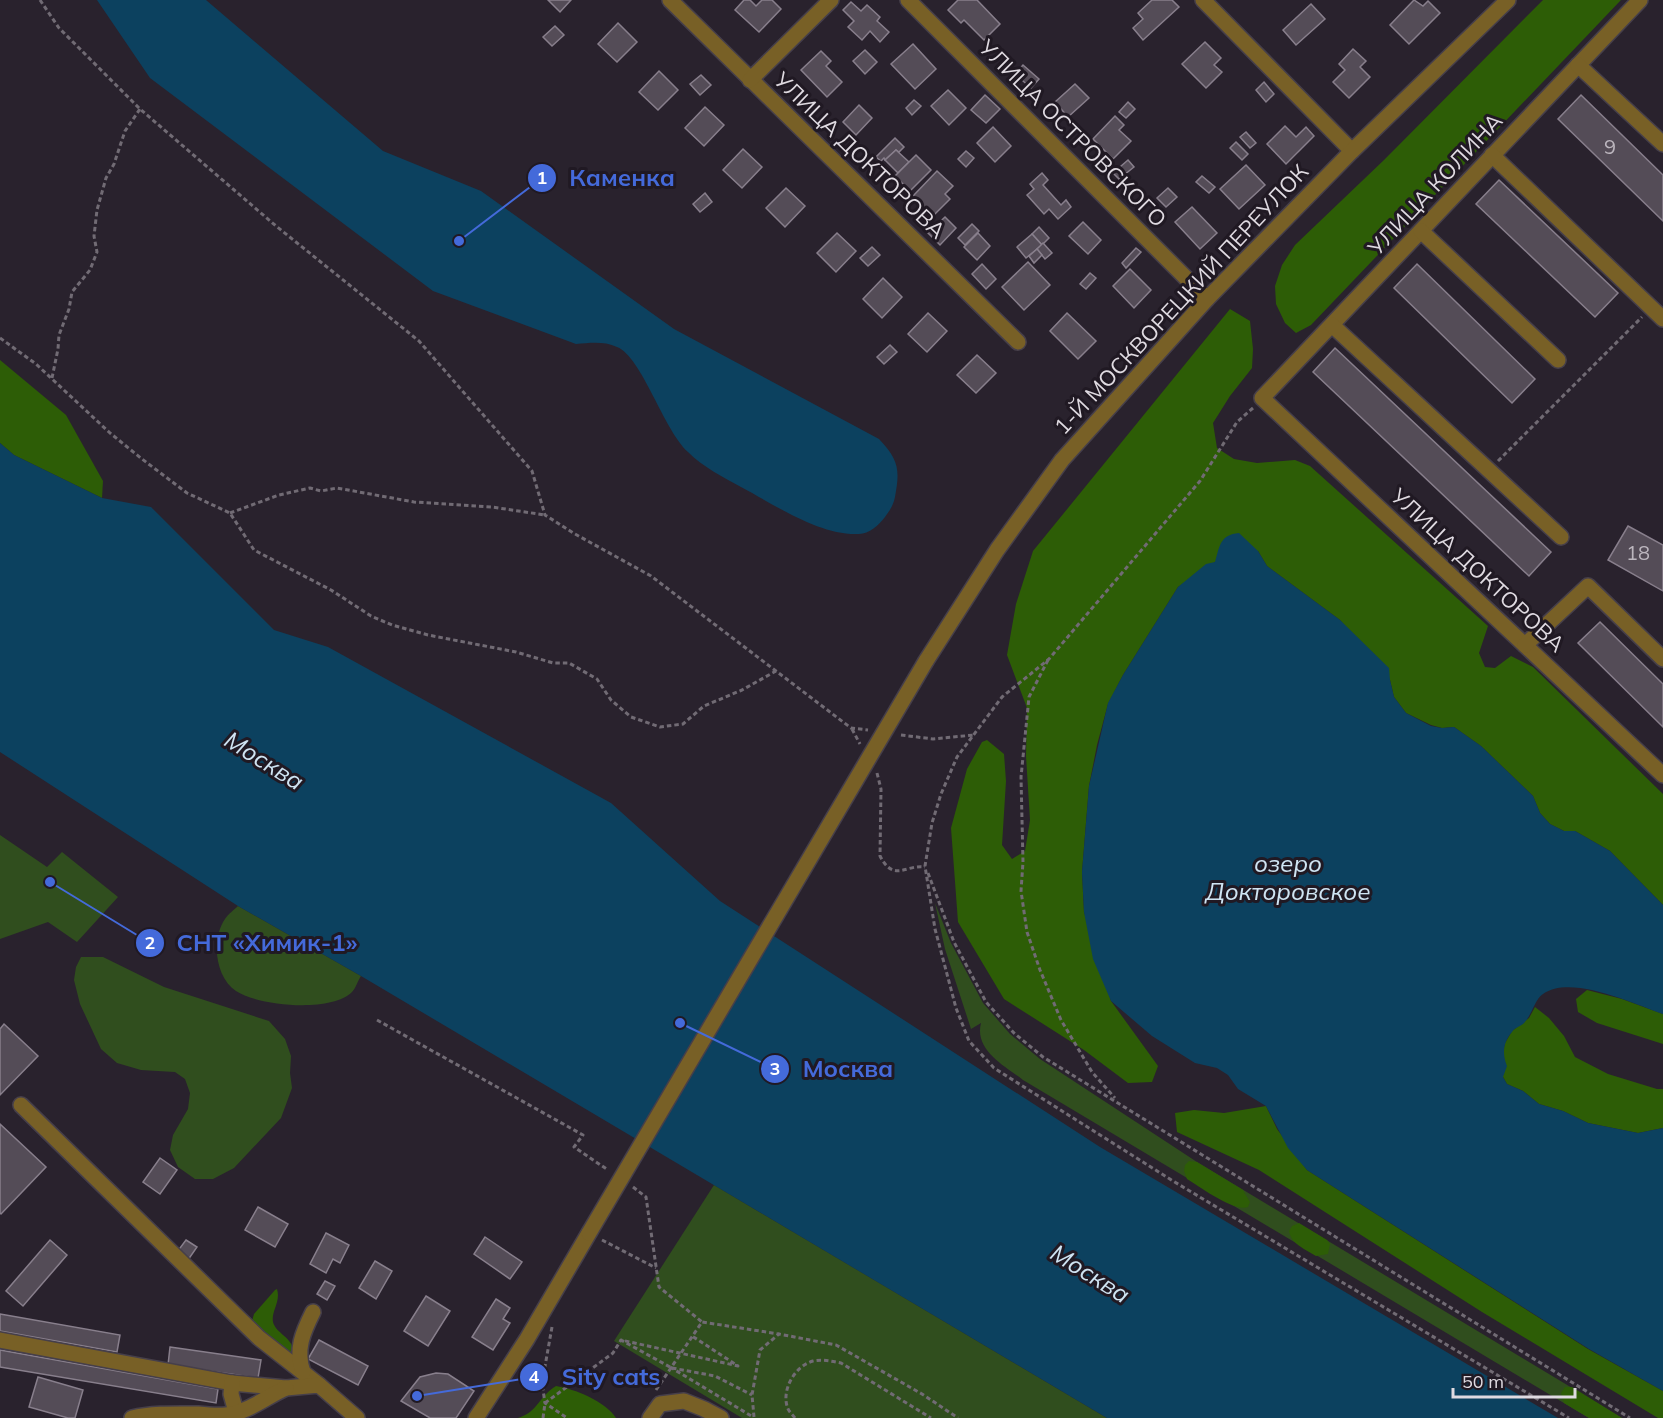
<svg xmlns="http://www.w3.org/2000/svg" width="1663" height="1418" viewBox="0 0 1663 1418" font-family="Mulish,sans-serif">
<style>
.green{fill:#304e1e}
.forest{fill:#2d5d06}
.water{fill:#0c415f}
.building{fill:#544c57;stroke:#887f8c;stroke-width:1.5}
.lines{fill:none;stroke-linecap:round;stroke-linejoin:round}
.minor-casing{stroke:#463f4a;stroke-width:18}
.path{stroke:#716b74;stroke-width:3;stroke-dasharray:4.5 3;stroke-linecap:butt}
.minor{stroke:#786026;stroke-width:15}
.minor-bridge-casing{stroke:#463f4a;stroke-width:18;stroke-linecap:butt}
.path-bridge{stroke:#716b74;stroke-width:3;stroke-dasharray:4.5 3;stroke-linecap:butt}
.minor-bridge{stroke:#786026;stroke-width:15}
.labels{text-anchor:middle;stroke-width:6;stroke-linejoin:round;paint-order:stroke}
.number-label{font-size:20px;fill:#bcb6be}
.street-label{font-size:22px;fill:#dfdae1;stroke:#201923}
.water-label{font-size:24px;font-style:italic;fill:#cfe4f3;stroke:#201923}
.leader{fill:none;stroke:#446ada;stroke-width:2}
.callout-dot{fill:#446ada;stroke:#201923;stroke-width:2}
.mark-label{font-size:18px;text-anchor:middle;font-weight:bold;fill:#fff}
.callout-label{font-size:24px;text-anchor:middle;font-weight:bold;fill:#446ada;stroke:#201923;stroke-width:6;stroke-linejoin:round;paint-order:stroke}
</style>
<rect width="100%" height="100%" fill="#29222d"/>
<g class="green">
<path d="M0 835 47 867 62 852 118 897 77 942 48 922 0 939Z"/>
<path d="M935 903 951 943 983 1003 1010 1034 1040 1059 1197 1162 1622 1418H1589L1023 1080C1005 1066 974 1050 981 1023L971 1029 945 949Z"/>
<path d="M238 906 361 976C358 980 356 988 352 992 331 1013 259 1006 236 991 215 977 211 939 225 919 228 914 234 910 238 906Z"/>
<path d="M81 957H103L164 987 269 1021 285 1039 291 1056 290 1073 292 1088 281 1118 234 1168 213 1179H195L178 1167 170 1150 173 1135 188 1109 190 1093 185 1079 175 1072 141 1070 117 1063 101 1049 80 1004 74 980 76 967Z"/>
<path d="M714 1185 1107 1418H742L614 1341Z"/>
</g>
<g class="forest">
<path d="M1543 0H1621L1311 325 1296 333 1285 323 1276 304 1275 286 1282 265 1295 245 1384 160Z"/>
<path d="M1230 309 1250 321 1253 349 1252 368 1230 396 1213 423 1217 448 1234 459 1257 463 1295 460 1310 466 1488 626 1479 653 1485 667 1495 668 1511 656 1533 667 1663 794V905L1610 851 1575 831H1564L1550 824 1540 813 1533 796 1481 746 1454 727 1442 728 1431 725 1406 713 1394 697 1390 680 1340 620 1267 566 1258 551 1215 562 1178 587 1123 675 1108 704 1097 745 1089 786 1082 872 1084 912 1111 1001 1158 1066 1152 1082 1128 1083 1084 1050 1004 999 958 922 951 828 967 769 982 742 987 740 1004 754 1006 781 1002 845 1012 859 1025 851 1030 820 1026 756 1027 708 1007 655 1016 604 1033 551Z"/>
<path d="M0 360 66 415 103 481 102 498 14 455 0 443Z"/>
<path d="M1587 990 1622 999 1663 1014V1044L1597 1023 1578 1012 1576 999Z"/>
<path d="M1535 1007 1549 1018 1564 1036 1575 1057 1608 1074 1657 1089H1663V1128L1638 1133 1588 1123 1563 1111 1539 1104 1523 1091 1507 1084 1503 1077 1502 1056 1505 1043 1512 1031 1529 1018Z"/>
<path d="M1266 1106 1277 1129 1307 1170 1588 1349 1663 1391V1418H1658L1482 1312 1259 1170 1177 1132 1175 1113 1194 1110 1224 1113Z"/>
<path d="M1189 1161 1197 1162 1243 1190 1250 1202 1248 1207C1234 1212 1200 1187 1187 1179L1184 1171 1185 1165Z"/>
<path d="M1299 1223 1327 1240 1330 1244 1328 1254 1316 1256C1305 1249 1291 1244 1289 1231L1292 1226Z"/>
<path d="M277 1289C281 1302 271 1311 273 1322 276 1334 293 1337 294 1353L290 1355 275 1346 252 1321 254 1314 275 1290Z"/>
<path d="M556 1386C575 1389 605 1401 616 1418H518C538 1412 539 1396 556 1386Z"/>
<path d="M1565 1387H1572L1622 1418H1589L1564 1403 1561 1393Z"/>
</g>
<g class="water">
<path d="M97 0H206L383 151 481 191 674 329 879 439C899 460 900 470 895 497 893 506 890 510 885 517 879 525 869 534 859 534 820 536 775 505 741 487 723 477 703 467 688 452 663 429 642 357 617 347 604 341 590 343 576 344L433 291 150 78Z"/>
<path d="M0 443 14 455 102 498 151 507 274 630 328 647 611 803 720 901 1100 1147 1558 1418H1107L361 976 238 906 0 752Z"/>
<path d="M1239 533 1258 551 1267 566 1340 620 1389 668 1390 680 1394 697 1406 713 1431 726 1442 728 1454 727 1481 746 1533 796 1540 813 1550 824 1564 831H1575L1610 851 1663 905V1014C1634 1004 1571 974 1543 994 1534 1000 1532 1016 1523 1024 1519 1027 1514 1028 1512 1032 1503 1042 1502 1054 1507 1066L1503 1077 1507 1084 1523 1091 1539 1104 1563 1111 1588 1123 1638 1133 1663 1128V1391L1589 1349 1307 1170 1288 1148 1266 1106 1238 1089 1228 1075 1217 1068 1195 1063 1152 1036 1111 1001 1093 959 1084 912 1082 872 1089 786 1108 703 1123 675 1178 587 1206 564 1215 562C1220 545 1220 535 1239 533Z"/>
</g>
<g class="building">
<path d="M548 0H571L560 12Z"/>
<path d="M744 0H750L756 6 762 0H772L781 9 759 32 735 10Z"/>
<path d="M958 0H977L1000 24 984 40 964 20 961 23 948 10Z"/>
<path d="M1152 0H1172L1179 7 1143 40 1133 28 1143 19 1138 13Z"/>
<path d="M1414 0 1423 6 1428 1 1440 13 1409 44 1390 25Z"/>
<path d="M851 2 861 11 867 5 880 17 877 21 889 32 880 42 870 31 862 40 848 27 854 21 843 10Z"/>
<path d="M1311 4 1325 19 1296 45 1283 30Z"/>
<path d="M618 23 637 42 617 62 598 44Z"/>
<path d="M555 26 564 35 552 46 543 37Z"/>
<path d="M1205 42 1221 58 1214 65 1222 72 1206 88 1182 64Z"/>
<path d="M913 44 936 69 915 89 891 64Z"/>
<path d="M1353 49 1366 61 1360 67 1370 77 1349 98 1333 82 1345 70 1339 64Z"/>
<path d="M865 50 877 62 865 74 853 61Z"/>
<path d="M821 51 831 61 826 66 842 82 827 97 801 70Z"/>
<path d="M1023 65 1039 79 1031 88 1015 74Z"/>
<path d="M659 71 678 90 658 110 639 92Z"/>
<path d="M701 75 711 85 700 95 690 84Z"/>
<path d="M1264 82 1274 94 1266 102 1256 90Z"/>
<path d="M1075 84 1089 98 1068 117 1055 102Z"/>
<path d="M948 90 966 108 949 125 931 106Z"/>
<path d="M985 95 1000 109 986 123 971 110Z"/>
<path d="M1581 95 1663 175V221L1558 119Z"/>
<path d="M914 100 921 106 912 115 906 108Z"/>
<path d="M1128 102 1135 109 1126 118 1119 112Z"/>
<path d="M859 105 872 118 856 135 843 122Z"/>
<path d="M705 107 724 125 704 146 685 128Z"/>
<path d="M1115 116 1124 125 1119 130 1131 141 1113 159 1093 139Z"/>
<path d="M1285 126 1296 137 1306 127 1314 136 1286 164 1267 144Z"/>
<path d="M993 127 1011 146 995 162 977 143Z"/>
<path d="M1246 132 1256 143 1250 148 1240 137Z"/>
<path d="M895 138 904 147 899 152 896 150 885 160 884 158 881 161 876 157Z"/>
<path d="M1236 142 1248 154 1242 160 1230 148Z"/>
<path d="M743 149 762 167 742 188 723 170Z"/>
<path d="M896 150 909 162 898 173 885 160Z"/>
<path d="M966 151 974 158 966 167 958 159Z"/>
<path d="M916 155 931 170 910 191 895 176Z"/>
<path d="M1128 160 1134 167 1119 179 1113 173Z"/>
<path d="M1246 165 1265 185 1239 209 1220 189Z"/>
<path d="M937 171 953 186 945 194 950 199 932 217 913 196Z"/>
<path d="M1042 173 1048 180 1043 185 1061 205 1066 200 1071 207 1058 219 1049 209 1044 214 1027 195 1034 189 1030 184Z"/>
<path d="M1202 176 1215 187 1209 193 1196 182Z"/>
<path d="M1499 180 1618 293 1595 317 1476 204Z"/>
<path d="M786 188 805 206 785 227 766 208Z"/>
<path d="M1168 188 1177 197 1166 207 1157 198Z"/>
<path d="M705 193 712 202 700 212 693 204Z"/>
<path d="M1192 207 1217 233 1200 249 1175 222Z"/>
<path d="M945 217 956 228 940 245 928 233Z"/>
<path d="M1083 222 1101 240 1088 254 1069 236Z"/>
<path d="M972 224 979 231 965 245 958 238Z"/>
<path d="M1039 227 1049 238 1042 245 1032 234Z"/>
<path d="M837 233 856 251 836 272 817 253Z"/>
<path d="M978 233 990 246 977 260 964 247Z"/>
<path d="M1032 234 1042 245 1026 258 1017 247Z"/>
<path d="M1043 243 1052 253 1045 259 1037 249Z"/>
<path d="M872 247 880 255 868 266 860 258Z"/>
<path d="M1136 248 1141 252 1126 268 1122 263Z"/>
<path d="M1037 249 1042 255 1034 263 1029 256Z"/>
<path d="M1028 262 1050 285 1024 310 1002 287Z"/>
<path d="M982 264 996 279 986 289 972 274Z"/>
<path d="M1417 264 1535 379 1512 403 1394 288Z"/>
<path d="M1130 269 1151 290 1134 308 1113 286Z"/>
<path d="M1090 273 1096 278 1086 289 1080 284Z"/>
<path d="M883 278 902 297 882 318 863 299Z"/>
<path d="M928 313 947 331 927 352 908 334Z"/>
<path d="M1067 313 1096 341 1078 359 1050 331Z"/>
<path d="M890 345 897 352 884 364 877 357Z"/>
<path d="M1335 348 1551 552 1529 576 1313 372Z"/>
<path d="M977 355 996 373 976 393 957 375Z"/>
<path d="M1628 526 1663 545V591L1608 560Z"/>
<path d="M1600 622 1663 684V727L1578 643Z"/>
<path d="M4 1024 38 1056 0 1095V1029Z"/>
<path d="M0 1124 46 1167 1 1214 0 1213Z"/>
<path d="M160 1158 177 1170 160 1194 143 1182Z"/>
<path d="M258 1207 288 1224 275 1247 245 1230Z"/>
<path d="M326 1233 349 1245 340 1263 333 1259 326 1273 310 1264Z"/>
<path d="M485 1237 522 1262 510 1279 474 1254Z"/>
<path d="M50 1240 67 1255 23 1306 6 1291Z"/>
<path d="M186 1240 197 1247 188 1260 177 1252Z"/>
<path d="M375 1261 392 1271 376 1299 359 1288Z"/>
<path d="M325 1281 335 1286 327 1300 317 1294Z"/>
<path d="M426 1296 450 1311 428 1346 404 1331Z"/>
<path d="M496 1299 510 1308 503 1319 510 1323 493 1350 472 1337Z"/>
<path d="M0 1314 120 1335 117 1352 0 1331Z"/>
<path d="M319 1340 368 1366 358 1385 308 1359Z"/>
<path d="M170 1347 261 1360 258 1378 168 1365Z"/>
<path d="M0 1350 218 1389 216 1403 0 1367Z"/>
<path d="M436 1373 448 1374 474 1391 456 1418H430L401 1401 420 1377Z"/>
<path d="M38 1377 83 1390 75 1418H68L29 1407Z"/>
</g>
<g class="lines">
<g class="minor-casing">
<g id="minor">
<path d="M670 0 1018 342"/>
<path d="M908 0 1207 299"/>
<path d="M1203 0 1352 151"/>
<path d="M1640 0 1262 398 1663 775"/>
<path d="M1578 65 1663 144"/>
<path d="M750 80 831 0"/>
<path d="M1492 155 1663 319"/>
<path d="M1421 231 1558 360"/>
<path d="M1332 325 1561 537"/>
<path d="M1525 645 1588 586 1663 659"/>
<path d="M926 661 997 550 1062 460 1207 299 1352 151 1508 0"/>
<path d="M21 1105 259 1338 319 1385"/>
<path d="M0 1340 232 1383 286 1388 319 1385 357 1418"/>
<path d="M303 1372C295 1350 303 1332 313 1312"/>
<path d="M232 1383 231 1394 236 1412"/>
<path d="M132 1418C153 1413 177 1414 198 1414 207 1415 217 1416 226 1415 249 1412 266 1397 286 1388"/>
<path d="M476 1418 527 1339 589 1233"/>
<path d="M650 1418 660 1404 684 1401 704 1409 721 1418"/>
</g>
</g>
<g class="path">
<path d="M40 0 59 28 140 109 276 226 419 341 532 471 545 515 575 534 651 576 851 728 868 730"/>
<path d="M0 338 36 364 110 433 142 459 187 493 230 513 254 550 331 590 371 616 392 625 428 635 516 652 553 663H569L597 679 611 700 631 717 660 727 683 724 704 706 742 690 776 671"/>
<path d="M52 378 58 349 59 335 69 309 72 292 90 270 97 252 94 236 97 210 106 178 114 164 125 131 140 109"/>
<path d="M1253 408 1237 422 1200 481 1049 659 1002 697 957 757 941 794 932 823 925 866 935 929 956 1008 969 1041 994 1068 1173 1181 1569 1418"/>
<path d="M1498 461 1642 317"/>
<path d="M230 513 279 495 310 488 321 491 337 488 414 502 492 507 545 515"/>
<path d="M1048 660 1029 697 1021 777 1023 862 1021 891 1027 932 1040 970 1061 1020 1092 1072 1115 1098"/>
<path d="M852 729 860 744"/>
<path d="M901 735 933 739 974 735"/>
<path d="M877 773 881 789 880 856C894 883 906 864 925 867"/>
<path d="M928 873 954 942 986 1002 1014 1033 1043 1057 1630 1418"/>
<path d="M377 1020 583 1135 574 1147 608 1170"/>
<path d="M633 1187 646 1197 659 1287 702 1322"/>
<path d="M602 1240 656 1268"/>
<path d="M552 1327 542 1383 545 1403 567 1418"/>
<path d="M670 1367 753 1417"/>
<path d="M672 1368 715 1376 752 1395"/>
<path d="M656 1390 702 1322 779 1334"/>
<path d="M754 1417 752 1395 760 1350 779 1334 836 1345 922 1394 958 1418"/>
<path d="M543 1418 545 1403 613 1353 621 1340"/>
<path d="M795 1418C792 1414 788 1411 787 1406 782 1389 795 1366 813 1361 822 1359 831 1361 841 1363L931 1418"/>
</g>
<use href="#minor" class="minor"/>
<g class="minor-bridge-casing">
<path id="minor-bridge" d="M589 1233 926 661"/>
</g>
<path class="path-bridge" d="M670 1367 621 1340 738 1366 692 1336"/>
<use href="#minor-bridge" class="minor-bridge"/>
</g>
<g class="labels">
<g class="number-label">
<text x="1610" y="154">9</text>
<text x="1638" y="560">18</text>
</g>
<g class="street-label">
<text transform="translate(1073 133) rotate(45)" y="8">УЛИЦА ОСТРОВСКОГО</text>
<text transform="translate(860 155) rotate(44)" y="8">УЛИЦА ДОКТОРОВА</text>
<text transform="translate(1435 184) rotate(-47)" y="8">УЛИЦА КОЛИНА</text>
<text transform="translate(1181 299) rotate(-47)" y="8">1-Й МОСКВОРЕЦКИЙ ПЕРЕУЛОК</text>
<text transform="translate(1478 570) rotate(43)" y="8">УЛИЦА ДОКТОРОВА</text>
</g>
<g class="water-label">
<text transform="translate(264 761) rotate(32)" y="8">Москва</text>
<text x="1288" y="872">озеро<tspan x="1288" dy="28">Докторовское</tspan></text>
<text transform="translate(1090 1274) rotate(32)" y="8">Москва</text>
</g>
</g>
<path class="leader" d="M459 241L542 178M50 882L150 943M680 1023L775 1069M417 1396L534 1377"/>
<g class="callout-dot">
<circle cx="459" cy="241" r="6"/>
<circle cx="50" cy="882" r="6"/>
<circle cx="680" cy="1023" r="6"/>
<circle cx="417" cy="1396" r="6"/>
<circle cx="542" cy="178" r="15"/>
<circle cx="150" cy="943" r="15"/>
<circle cx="775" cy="1069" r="15"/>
<circle cx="534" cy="1377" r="15"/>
</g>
<g class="mark-label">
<text x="542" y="184">1</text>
<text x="150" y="949">2</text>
<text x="775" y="1075">3</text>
<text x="534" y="1383">4</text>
</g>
<g class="callout-label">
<text x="622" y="186">Каменка</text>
<text x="267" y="951">СНТ «Химик-1»</text>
<text x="848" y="1077">Москва</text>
<text x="611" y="1385">Sity cats</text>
</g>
<path d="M1453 1388v9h122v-9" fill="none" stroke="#dfdae1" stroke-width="3"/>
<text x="1462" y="1388" font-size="18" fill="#dfdae1" stroke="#201923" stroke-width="4.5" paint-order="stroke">50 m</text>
</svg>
